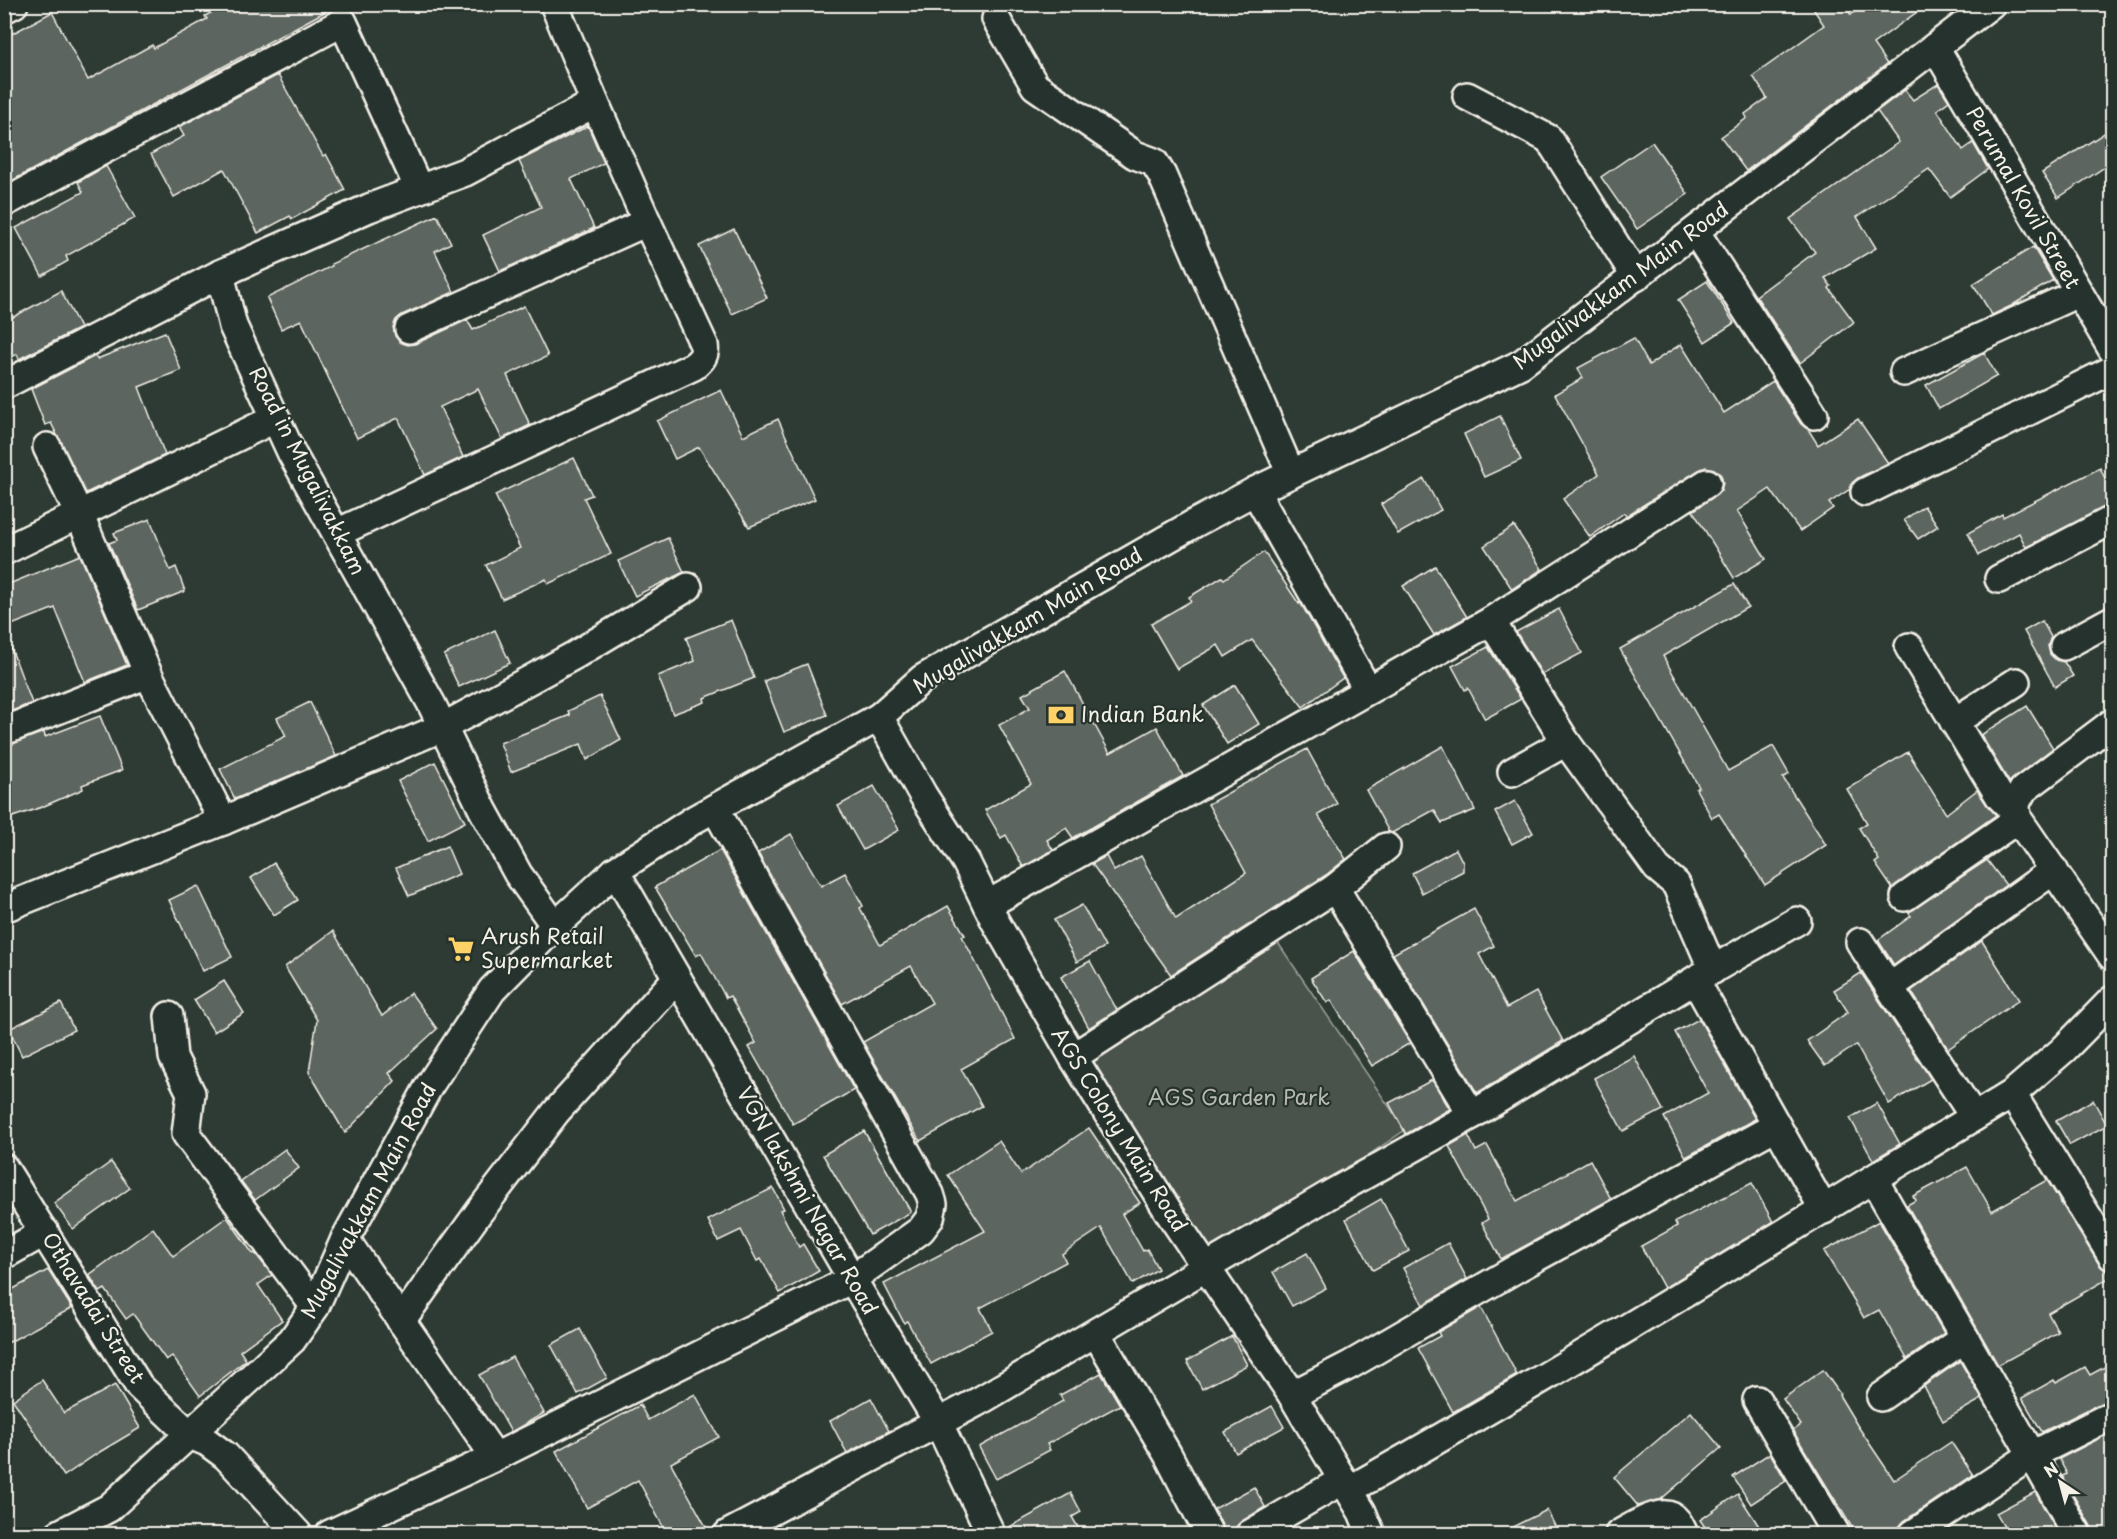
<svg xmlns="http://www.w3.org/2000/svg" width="2117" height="1539" viewBox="0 0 2117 1539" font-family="'Playpen Sans',sans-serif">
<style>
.green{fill:#48524c;stroke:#9ea29a;stroke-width:1.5}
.building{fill:#5c655e;stroke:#f4f1e8;stroke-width:1.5}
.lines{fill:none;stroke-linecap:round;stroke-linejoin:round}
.minor-casing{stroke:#f4f1e8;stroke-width:32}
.minor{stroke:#26332d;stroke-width:27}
.labels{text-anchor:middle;stroke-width:4.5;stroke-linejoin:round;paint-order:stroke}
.street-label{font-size:21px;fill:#f4f1e8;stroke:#26332d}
.poi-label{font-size:21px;fill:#f4f1e8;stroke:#26332d;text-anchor:start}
.park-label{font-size:21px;fill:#b8b9b1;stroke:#26332d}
</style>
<rect width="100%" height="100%" fill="#2e3b34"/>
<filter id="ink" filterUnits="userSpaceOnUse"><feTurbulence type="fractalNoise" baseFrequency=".0167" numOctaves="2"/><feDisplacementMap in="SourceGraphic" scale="12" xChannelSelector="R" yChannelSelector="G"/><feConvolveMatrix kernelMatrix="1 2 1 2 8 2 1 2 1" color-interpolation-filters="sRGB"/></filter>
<g filter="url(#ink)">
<path class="green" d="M1272 934 1405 1130 1207 1265 1075 1058Z"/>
<g class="building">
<path d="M227 4H339L4 185V38L52 12 88 80 152 45 154 48 207 19 205 16Z"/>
<path d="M1810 4H1844L1851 15 1865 4H1928L1873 44 1887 64 1746 171 1721 137 1747 118 1745 114 1767 98 1753 76 1824 25Z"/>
<path d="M278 75 323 156 326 154 345 190 292 219 290 216 258 233 224 169 174 197 151 154 184 136 179 127Z"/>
<path d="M1938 84 1949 101 1937 110 1963 150 1973 143 1988 169 1950 197 1929 169 1857 217 1876 248 1825 278 1831 286 1829 288 1854 322 1800 363 1756 296 1815 252 1790 219 1899 142 1877 111 1905 90 1913 100Z"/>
<path d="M588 126 604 163 571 179 594 228 500 271 483 235 541 207 519 161Z"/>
<path d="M2112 128V162L2058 198 2042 173Z"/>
<path d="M1652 142 1688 194 1637 229 1601 177Z"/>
<path d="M106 166 135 218 66 256 68 261 42 276 16 228 83 192 78 182Z"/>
<path d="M437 215 451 243 435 251 454 292 402 315 396 320 393 327 395 336 400 342 408 345 415 344 467 320 473 330 524 306 548 356 507 375 530 425 502 439 478 389 440 407 463 457 425 475 398 418 357 438 301 320 281 329 267 298 332 266 331 264Z"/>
<path d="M734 229 767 298 732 314 699 246Z"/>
<path d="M2033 247 2053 280 2011 306 1992 315 1973 284Z"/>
<path d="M1707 281 1734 323 1705 342 1678 300Z"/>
<path d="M61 291 80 328 19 359 17 354 4 361V322Z"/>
<path d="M165 332 181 370 139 387 165 455 86 493 51 423 45 425 31 389 95 356 97 359Z"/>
<path d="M1634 338 1649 365 1681 344 1724 413 1773 381 1801 424 1808 429 1818 445 1858 419 1888 463 1858 478 1852 483 1850 489 1829 503 1833 508 1800 531 1770 489 1737 511 1766 559 1734 578 1693 511 1715 496 1721 490 1723 483 1721 475 1714 469 1706 467 1699 470 1626 516 1624 513 1590 537 1563 499 1599 474 1555 394 1583 378 1578 368Z"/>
<path d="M1984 353 1997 376 1939 409 1926 385Z"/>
<path d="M721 390 743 436 778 419 815 499 749 527 699 447 675 459 657 421Z"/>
<path d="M1500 416 1521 460 1484 477 1464 434Z"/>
<path d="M574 458 592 495 584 498 611 554 548 584 546 579 502 599 486 565 520 548 495 495Z"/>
<path d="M2100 468 2112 493V504L2026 547 2019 533 1979 555 1968 533 2002 514 2003 517Z"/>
<path d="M1424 479 1441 510 1398 534 1381 504Z"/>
<path d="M1924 506 1938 526 1918 539 1904 520Z"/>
<path d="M150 519 170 570 176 567 185 591 138 610 109 543 117 540 114 533Z"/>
<path d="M1514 526 1542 569 1512 589 1484 546Z"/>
<path d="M668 538 684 572 635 596 618 561Z"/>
<path d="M1264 552 1299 604 1300 602 1343 678 1303 707 1252 640 1225 657 1218 645 1177 669 1151 624 1191 601 1189 597 1222 577 1224 579Z"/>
<path d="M80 555 127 665 85 682 55 608 4 628V586Z"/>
<path d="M1435 566 1467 617 1434 635 1403 586Z"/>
<path d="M1734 584 1748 607 1663 656 1728 771 1773 746 1789 774 1783 778 1826 845 1765 885 1719 814 1712 818 1696 789 1699 787 1620 649Z"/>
<path d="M1559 609 1582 653 1542 674 1516 632Z"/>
<path d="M731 620 754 678 704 698 705 702 673 714 658 676 695 661 686 638Z"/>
<path d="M2042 621 2051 637 2048 646 2050 654 2056 660 2064 662 2073 676 2055 687 2024 631Z"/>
<path d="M495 630 510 663 459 687 444 655Z"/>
<path d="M4 635H6L32 703 4 714Z"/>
<path d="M1488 647 1521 699 1485 719 1468 688 1465 690 1452 666Z"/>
<path d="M807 664 827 715 784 732 764 681Z"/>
<path d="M1065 671 1110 753 1157 727 1183 776 1073 838 1066 828 1047 840 1053 850 1023 867 1006 835 1001 838 985 810 1031 784 999 725 1030 708 1022 695Z"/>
<path d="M1235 685 1259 724 1227 744 1203 705Z"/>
<path d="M600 696 621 740 587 760 581 744 511 772 500 743 570 715 568 711Z"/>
<path d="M310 702 336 756 235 799 220 769 286 736 277 718Z"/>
<path d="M2027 706 2053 748 2009 782 1981 735Z"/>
<path d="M100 716 122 770 82 785 83 789 42 807 4 820V746L44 732 45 737Z"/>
<path d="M1443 746 1475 810 1442 823 1434 810 1392 833 1389 832 1366 790Z"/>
<path d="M1307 749 1337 804 1318 815 1346 859 1326 875 1171 975 1092 864 1106 856 1114 871 1141 856 1176 919 1246 873 1208 804Z"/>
<path d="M1908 752 1946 814 1977 790 1987 805 1996 815 1892 888 1875 863 1879 860 1859 828 1867 823 1847 789Z"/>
<path d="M435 762 465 822 428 841 398 781Z"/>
<path d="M874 786 899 830 863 850 838 806Z"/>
<path d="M1515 801 1533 833 1512 844 1495 812Z"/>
<path d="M791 834 821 886 845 873 863 906 860 908 880 945 948 906 965 935 962 936 1015 1039 961 1069 982 1106 920 1141 863 1042 932 1003 911 966 842 1004 758 853Z"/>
<path d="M447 846 459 874 409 896 396 868Z"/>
<path d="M1456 849 1463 863V871L1422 893 1412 873Z"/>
<path d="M720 850 854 1090 793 1124 749 1047 756 1043 730 996 726 998 701 953 696 956 655 887Z"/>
<path d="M1987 860 2006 885 1894 965 1878 940 1911 916 1908 912Z"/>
<path d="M274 863 298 900 274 915 251 878Z"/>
<path d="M198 886 232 957 203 971 169 900Z"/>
<path d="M1082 905 1105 947 1077 962 1054 920Z"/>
<path d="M1474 909 1494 946 1479 954 1507 1008 1536 992 1563 1041 1477 1093 1393 954Z"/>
<path d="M333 931 382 1016 411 993 437 1029 389 1073 395 1081 345 1133 309 1072 317 1020 285 967Z"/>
<path d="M1982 941 2019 1000 1948 1049 1911 991Z"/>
<path d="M1354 951 1410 1043 1372 1066 1331 1000 1327 1003 1311 978Z"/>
<path d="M1090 961 1117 1010 1089 1028 1061 977Z"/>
<path d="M1861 973 1931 1079 1889 1104 1856 1045 1825 1066 1807 1041 1848 1012 1834 990Z"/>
<path d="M224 981 244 1013 214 1032 194 1000Z"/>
<path d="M61 1003 74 1030 22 1056 9 1029Z"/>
<path d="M1699 1019 1755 1119 1686 1157 1664 1117 1708 1093 1675 1032Z"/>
<path d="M1634 1056 1663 1110 1623 1131 1594 1078Z"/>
<path d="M1432 1080 1450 1109 1406 1134 1389 1103Z"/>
<path d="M2093 1100 2107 1125 2070 1145 2056 1121Z"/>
<path d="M1877 1103 1900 1144 1873 1160 1850 1118Z"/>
<path d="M1089 1128 1140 1203 1122 1214 1143 1251 1147 1249 1158 1269 1133 1284 1101 1228 1062 1254 1066 1262 980 1308 992 1331 931 1364 907 1321 904 1323 884 1284 985 1231 948 1175 999 1141 1021 1174Z"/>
<path d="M864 1131 911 1212 870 1235 823 1155Z"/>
<path d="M1468 1135 1476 1151 1487 1145 1517 1201 1590 1160 1611 1199 1501 1259 1482 1223 1488 1219 1449 1146Z"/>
<path d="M285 1149 299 1168 255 1200 241 1181Z"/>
<path d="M111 1162 130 1188 73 1229 54 1203Z"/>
<path d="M1967 1167 1992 1211 2047 1180 2099 1264 2107 1271 2111 1277 2048 1313 2058 1332 1998 1365 1907 1205 1916 1200 1913 1196Z"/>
<path d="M1752 1183 1773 1222 1664 1288 1641 1246 1677 1226 1675 1222Z"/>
<path d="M773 1188 784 1209 780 1210 799 1247 803 1244 819 1271 780 1293 761 1259 757 1261 741 1230 718 1241 708 1220Z"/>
<path d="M1381 1199 1409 1251 1373 1270 1346 1219Z"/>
<path d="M227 1217 253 1254 255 1253 272 1275 258 1285 282 1320 240 1351 246 1360 200 1396 172 1356 166 1360 133 1314 126 1319 105 1289 100 1292 89 1275 153 1228 173 1256Z"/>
<path d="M1879 1221 1944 1333 1907 1359 1879 1310 1864 1318 1824 1251Z"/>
<path d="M1448 1243 1467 1279 1423 1305 1403 1268Z"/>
<path d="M1307 1253 1326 1288 1292 1306 1273 1272Z"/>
<path d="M48 1270 72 1308 4 1345V1294Z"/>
<path d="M1481 1307 1517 1375 1453 1412 1418 1348 1440 1336 1438 1332Z"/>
<path d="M580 1329 607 1378 578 1394 551 1345Z"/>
<path d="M1232 1336 1247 1365 1202 1389 1187 1361Z"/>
<path d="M512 1357 544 1413 511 1432 479 1375Z"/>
<path d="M1960 1361 1982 1399 1943 1421 1924 1386Z"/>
<path d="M2112 1363V1399L2105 1401 2042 1432 2022 1398 2054 1380 2056 1383 2085 1367 2090 1375Z"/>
<path d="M1823 1370 1840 1394 1839 1395 1857 1425 1894 1480 1951 1442 1973 1475 1904 1521 1899 1527 1897 1534H1856L1796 1436 1794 1430 1801 1425 1783 1399Z"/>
<path d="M1101 1373 1120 1405 1047 1444 1050 1450 996 1479 979 1447 1063 1401 1060 1395Z"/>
<path d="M42 1380 64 1413 115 1385 140 1428 98 1453 64 1476 13 1400Z"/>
<path d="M695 1394 719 1437 671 1463 710 1534H667L638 1480 587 1508 556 1451 640 1405 648 1420Z"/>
<path d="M871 1398 889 1431 847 1453 830 1421Z"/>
<path d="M1272 1406 1284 1427 1236 1453 1225 1432Z"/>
<path d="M1691 1412 1721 1448 1660 1500 1638 1506 1614 1477Z"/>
<path d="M2112 1432V1534H2093L2091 1526 2062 1476 2067 1474 2059 1459Z"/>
<path d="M1770 1453 1786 1481 1751 1504 1733 1477Z"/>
<path d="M1254 1487 1265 1507 1242 1521 1236 1527 1234 1534H1225L1223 1527 1214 1509Z"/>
<path d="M2035 1492 2059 1534H2008L1996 1513Z"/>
<path d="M1071 1493 1081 1512 1072 1517 1082 1534H1007L1006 1529Z"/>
<path d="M1738 1494 1764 1534H1710L1700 1520Z"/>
<path d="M1547 1510 1559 1534H1498Z"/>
</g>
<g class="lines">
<g class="minor-casing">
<g id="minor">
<path d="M554 4 595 103 465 172 369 208 220 274 233 326 292 454 431 703 483 810 518 874 555 926"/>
<path d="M4 9 14 4"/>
<path d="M996 19 1035 86 1135 155 1154 162 1162 175 1291 474"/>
<path d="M1935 47 2112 349"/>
<path d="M1467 96 1549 139 1636 277"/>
<path d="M4 203 343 22 419 189"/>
<path d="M1695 231 1814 415"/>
<path d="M409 329 647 222"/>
<path d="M1904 372 2078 293"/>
<path d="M4 385 220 274"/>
<path d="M47 447 79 514 148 674 223 821 443 727 575 655 688 587"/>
<path d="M1255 491 1368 690"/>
<path d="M1865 492 2112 370"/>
<path d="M337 533 694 366C701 360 706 355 704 345L647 222 595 103"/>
<path d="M4 551 276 418"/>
<path d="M1999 579 2112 520"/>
<path d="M1491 621 1566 742"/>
<path d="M2064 646 2112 620"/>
<path d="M1909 647 2000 797 2009 806 2016 808"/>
<path d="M879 717 923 795 966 862 995 921 1073 1057 1170 1214 1292 1395 1362 1512 1371 1534"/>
<path d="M1954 722 2016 682"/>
<path d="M2112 723 2023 790 2015 805 2018 819 2112 956"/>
<path d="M4 731 148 674"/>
<path d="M1512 772 1566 742 1657 868 1676 884 1713 970"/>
<path d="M615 871 852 1279 938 1422 991 1534"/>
<path d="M1335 888 1386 847"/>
<path d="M1905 897 2018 819"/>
<path d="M987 905 1491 621 1707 483"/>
<path d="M4 908 223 821"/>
<path d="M1860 942 1974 1117"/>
<path d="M1698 978 1797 921"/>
<path d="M1890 987 2054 870"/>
<path d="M2112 1000 2063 1050 2012 1094 2112 1256"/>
<path d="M169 1016 173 1057 191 1093 186 1134 315 1307"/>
<path d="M1073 1057 1335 888 1472 1115"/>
<path d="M4 1168 139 1386 190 1435 207 1442 226 1456 298 1534"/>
<path d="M1874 1180 2032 1455 2112 1415"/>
<path d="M345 1239 495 1457"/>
<path d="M4 1255 45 1232"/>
<path d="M401 1321 479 1212 556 1112 677 978"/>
<path d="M1096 1333 1168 1455 1209 1534"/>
<path d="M1292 1395 1350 1365 1519 1267 1776 1126"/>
<path d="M1881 1397 1965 1338"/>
<path d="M1757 1400 1836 1534"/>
<path d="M1349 1490C1573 1364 1792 1228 2012 1094"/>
<path d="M59 1534 109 1508 292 1340 315 1307 345 1239 429 1086 492 990 552 929 615 871 695 819 879 717 922 679 1195 523 1255 491 1521 364 1991 4"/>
<path d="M330 1534 495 1457 852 1279 921 1230 930 1218 933 1204 930 1194 715 808"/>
<path d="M728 1534 981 1400 1327 1196 1472 1115 1695 980 1824 1210"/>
<path d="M1250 1534 1343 1480"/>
<path d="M1619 1534C1633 1527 1664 1504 1677 1521 1680 1525 1682 1530 1684 1534"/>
<path d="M1913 1534 2032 1455 2077 1534"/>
</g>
</g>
<use href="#minor" class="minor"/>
</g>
</g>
<defs>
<g id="bank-bare" transform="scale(2.07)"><path d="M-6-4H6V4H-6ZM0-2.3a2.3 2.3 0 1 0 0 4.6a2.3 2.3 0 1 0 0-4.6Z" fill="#ffd166" stroke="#26332d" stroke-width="2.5" paint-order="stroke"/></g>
<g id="supermarket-bare" transform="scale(2.07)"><path d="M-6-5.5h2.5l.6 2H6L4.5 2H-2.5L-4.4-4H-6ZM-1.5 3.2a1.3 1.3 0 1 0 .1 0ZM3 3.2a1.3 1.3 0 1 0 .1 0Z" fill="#ffd166" stroke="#26332d" stroke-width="2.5" paint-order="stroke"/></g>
</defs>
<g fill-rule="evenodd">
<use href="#bank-bare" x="1061" y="715"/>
<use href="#supermarket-bare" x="461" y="949"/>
</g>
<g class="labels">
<g class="street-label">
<text transform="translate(2023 198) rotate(60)" y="7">Perumal Kovil Street</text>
<text transform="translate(1621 286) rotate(-37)" y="7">Mugalivakkam Main Road</text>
<text transform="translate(307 471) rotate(63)" y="7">Road in Mugalivakkam</text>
<text transform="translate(1028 621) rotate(-31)" y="7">Mugalivakkam Main Road</text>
<text transform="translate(1119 1130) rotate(58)" y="7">AGS Colony Main Road</text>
<text transform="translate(369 1201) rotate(-62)" y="7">Mugalivakkam Main Road</text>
<text transform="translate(807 1201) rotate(60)" y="7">VGN lakshmi Nagar Road</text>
<text transform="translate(93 1308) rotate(58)" y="7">Othavadai Street</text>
</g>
<g class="poi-label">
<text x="1081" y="722">Indian Bank</text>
<text x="481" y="944">Arush Retail<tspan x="481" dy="24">Supermarket</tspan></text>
</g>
<g class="park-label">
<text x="1239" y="1105">AGS Garden Park</text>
</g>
</g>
<rect width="2117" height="1539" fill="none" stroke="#26332d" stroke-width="24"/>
<rect x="12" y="12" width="2093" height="1515" fill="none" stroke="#f4f1e8" stroke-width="2" filter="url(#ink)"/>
<g transform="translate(2060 1482) rotate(324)" stroke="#26332d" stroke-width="4.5" paint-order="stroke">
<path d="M0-4.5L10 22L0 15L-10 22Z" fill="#f4f1e8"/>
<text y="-9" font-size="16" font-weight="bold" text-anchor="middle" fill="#f4f1e8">N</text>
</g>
</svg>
